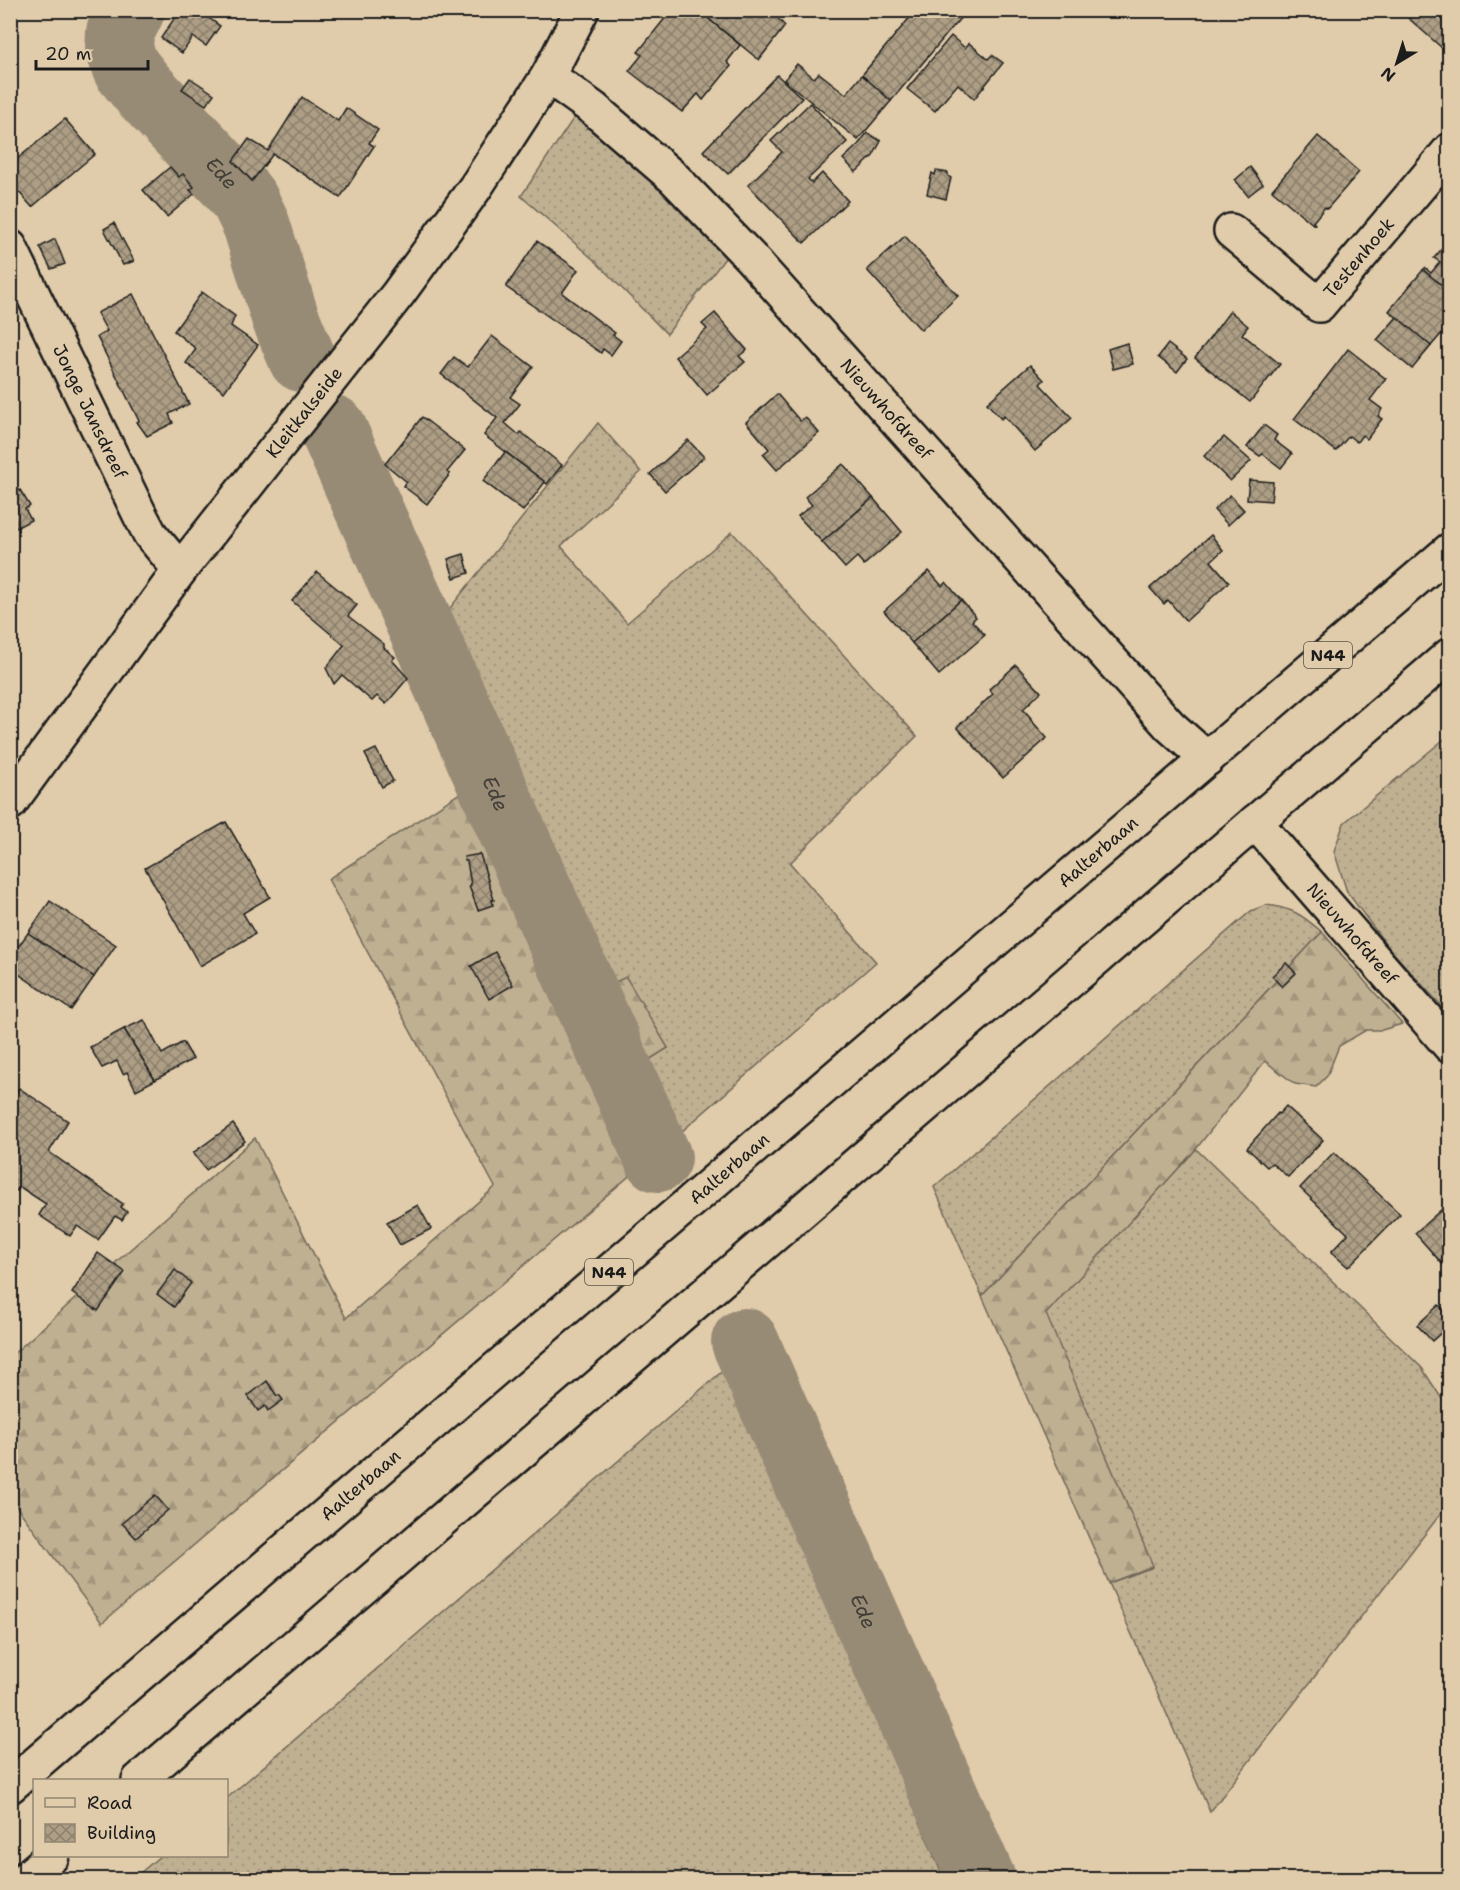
<svg xmlns="http://www.w3.org/2000/svg" width="1460" height="1890" viewBox="0 0 1460 1890" font-family="'Shantell Sans',sans-serif">
<style>
.grass{fill:url(#grass-dots);stroke:#6e6657;stroke-width:1.5}
.forest{fill:url(#forest-firs);stroke:#6e6657;stroke-width:1.5}
.lines{fill:none;stroke-linecap:round;stroke-linejoin:round}
.river{stroke:#988b75;stroke-width:68}
.building{fill:url(#building-cross-hatch);stroke:#1c1c1c;stroke-width:1.5}
.minor-casing{stroke:#1c1c1c;stroke-width:38}
.highway-casing{stroke:#1c1c1c;stroke-width:38}
.minor{stroke:#e0ccaa;stroke-width:33}
.highway{stroke:#e0ccaa;stroke-width:33}
.labels{text-anchor:middle;stroke-width:5;stroke-linejoin:round;paint-order:stroke}
.shield{fill:#e0ccaa;stroke:#575147;stroke-width:1.5}
.shield-label{font-size:16px;font-weight:bold;fill:#1c1c1c}
.street-label{font-size:18px;fill:#1c1c1c;stroke:#e0ccaa}
.water-label{font-size:20px;font-style:italic;fill:#413d37;stroke:#e0ccaa}
</style>
<defs>
<pattern id="grass-dots" width="8" height="8" patternUnits="userSpaceOnUse" patternTransform="scale(1.5)"><rect width="8" height="8" fill="#c0b092"/><path d="M2 2h.1M6 6h.1" fill="none" stroke="#a4977d" stroke-width="1.8" stroke-linecap="round"/></pattern>
<pattern id="forest-firs" width="22" height="20" patternUnits="userSpaceOnUse" patternTransform="scale(1.5)"><rect width="22" height="20" fill="#c0b092"/><path d="M5 1l3.5 6h-7zM16 11l3.5 6h-7z" fill="#a4977d"/></pattern>
<pattern id="building-cross-hatch" width="8" height="8" patternUnits="userSpaceOnUse" patternTransform="scale(1.5)"><rect width="8" height="8" fill="#ad9e85"/><path d="M0 0l8 8M0 8l8-8" fill="none" stroke="#8c806c"/></pattern>
</defs>
<rect width="100%" height="100%" fill="#e0ccaa"/>
<filter id="ink" filterUnits="userSpaceOnUse"><feTurbulence type="fractalNoise" baseFrequency=".0167" numOctaves="2"/><feDisplacementMap in="SourceGraphic" scale="12" xChannelSelector="R" yChannelSelector="G"/><feConvolveMatrix kernelMatrix="1 2 1 2 8 2 1 2 1" color-interpolation-filters="sRGB"/></filter>
<g filter="url(#ink)">
<g class="grass">
<path d="M577 113 667 187 729 253 667 334 594 260 521 196Z"/>
<path d="M598 423 641 472 561 546 627 623 732 532 917 736 790 863 876 962 673 1139 634 1069 668 1048 586 996 430 633Z"/>
<path d="M1449 735V1014L1388 947 1347 892 1334 851 1344 823Z"/>
<path d="M1266 905C1293 908 1302 915 1322 932L982 1296 934 1187 1251 911Z"/>
<path d="M1196 1149 1422 1368 1449 1410V1503L1210 1812 1109 1583 1153 1567 1045 1314Z"/>
<path d="M762 1337 852 1544 811 1563 944 1879 132 1880 160 1856H226L227 1798Z"/>
</g>
<g class="forest">
<path d="M111 11H145L133 31 132 53 145 71 248 182 259 196 302 326 284 355 259 302 242 235 232 206 117 83 105 55 102 29Z"/>
<path d="M489 774 586 996 626 977 668 1048 634 1069 673 1139 102 1623 11 1499V1356L255 1138 346 1318 495 1187 328 879Z"/>
<path d="M1322 932 1402 1024 1382 1030H1366L1339 1046 1327 1076 1316 1087 1295 1084 1265 1061 1196 1149 1046 1314 1153 1566 1109 1583 982 1296Z"/>
<path d="M852 1544 998 1879H944L811 1563Z"/>
</g>
<g class="lines">
<g class="river">
<path id="s1" d="M131 10 120 32 119 50 126 68 142 88 230 182 245 201 256 224 285 317 302 358"/>
<path id="s2" d="M333 429 658 1158"/>
<path id="s3" d="M745 1342 982 1880"/>
</g>
</g>
<g class="building">
<path d="M180 10H197L220 26 206 46 193 37 182 53 161 38Z"/>
<path d="M677 10H698L740 45 727 62 731 66 703 100 698 94 682 112 629 71 642 55 638 52 670 12 674 15Z"/>
<path d="M698 10H770L785 26 759 60Z"/>
<path d="M916 10H967L891 101 862 75Z"/>
<path d="M1412 10H1450V48L1445 44 1442 48 1407 17Z"/>
<path d="M951 36 965 48 969 43 988 59 992 55 1003 63 974 99 958 84 935 111 907 89Z"/>
<path d="M797 64 814 78 819 73 846 94 862 75 891 101 858 140 784 80Z"/>
<path d="M777 75 802 98 728 174 703 151Z"/>
<path d="M190 78 214 94 206 105 182 89Z"/>
<path d="M302 97 338 121 346 108 378 130 369 143 374 146 340 198 273 154 252 181 233 161 249 139 268 151Z"/>
<path d="M810 103 847 142 808 179 812 183 822 173 848 201 804 243 748 185 782 152 771 141Z"/>
<path d="M65 119 95 154 32 207 10 182V165Z"/>
<path d="M867 133 881 141 873 156 856 172 843 159 858 145Z"/>
<path d="M1318 136 1359 172 1327 209 1325 207 1313 222 1315 224 1314 225 1272 190Z"/>
<path d="M170 167 179 177 183 174 194 187 190 190 194 194 167 217 143 190Z"/>
<path d="M1250 167 1263 184 1248 196 1235 180Z"/>
<path d="M936 171 948 173V176L951 178 946 199 927 194 932 173 935 175Z"/>
<path d="M114 223 134 261 123 265 104 229Z"/>
<path d="M905 236 958 296 921 330 867 270Z"/>
<path d="M55 239 65 264 51 269 40 247Z"/>
<path d="M1450 239V292L1423 270 1425 268 1431 273 1440 262 1434 258Z"/>
<path d="M537 241 578 270 562 293 615 333 613 335 621 341 611 355 603 349 601 353 506 287Z"/>
<path d="M1423 270 1450 292V327L1448 326 1431 346 1389 311Z"/>
<path d="M202 292 235 316 231 326 258 345 224 392 186 363 196 349 174 331Z"/>
<path d="M133 294 189 404 169 414 173 423 147 436 137 422 139 421 97 337 107 331 97 313Z"/>
<path d="M1230 311 1248 326 1242 334 1280 364 1250 402 1195 358Z"/>
<path d="M715 313 747 350 739 356 745 362 707 395 675 357 707 329 702 324Z"/>
<path d="M1397 317 1431 346 1412 369 1377 340Z"/>
<path d="M492 336 533 367 510 397 520 404 505 423 519 435 521 432 562 465 547 484 484 435 497 418 441 374 454 357 468 367Z"/>
<path d="M1127 343 1133 364 1113 369 1108 349Z"/>
<path d="M1168 344 1187 359 1177 372 1158 357Z"/>
<path d="M1348 349 1386 379 1370 400 1382 409 1378 416 1382 419 1367 439 1362 435 1357 442 1349 436 1336 451 1294 419Z"/>
<path d="M1030 365 1044 380 1040 384 1072 418 1035 451 1004 416 1001 419 987 403Z"/>
<path d="M777 394 800 421 805 417 819 433 777 470 763 454 769 449 746 422Z"/>
<path d="M422 417 465 450 447 472 450 474 427 504 403 486 407 482 385 464Z"/>
<path d="M1264 425 1277 435 1274 440 1292 454 1281 468 1263 454 1260 456 1247 447Z"/>
<path d="M1224 437 1251 461 1230 481 1204 456Z"/>
<path d="M688 440 704 457 665 491 650 474Z"/>
<path d="M505 452 545 482 523 511 483 481Z"/>
<path d="M843 464 873 498 822 542 798 516 812 505 805 497Z"/>
<path d="M12 478 17 491 20 490 30 506 25 509 31 520 10 531Z"/>
<path d="M1249 480 1273 482 1271 501 1247 499Z"/>
<path d="M1230 495 1244 510 1228 525 1214 510Z"/>
<path d="M873 498 902 532 864 565 857 557 845 568 822 542Z"/>
<path d="M1211 535 1223 550 1211 561 1229 582 1186 621 1168 600 1164 604 1150 588Z"/>
<path d="M464 554 469 573 454 578 448 559Z"/>
<path d="M929 571 942 586 946 582 961 600 912 643 884 611Z"/>
<path d="M317 572 357 605 348 616 384 644V648L395 657 392 660 408 678 386 704 377 696 372 701 342 675 334 684 326 668 344 645 292 601Z"/>
<path d="M961 600 976 617 972 621 985 635 939 675 912 643Z"/>
<path d="M1016 665 1041 692 1023 709 1031 718 1030 719 1047 738 1003 778 957 727 993 694 989 689Z"/>
<path d="M376 749 393 781 382 787 365 754Z"/>
<path d="M226 822 270 897 243 913 255 934 200 966 145 868Z"/>
<path d="M480 854 494 900H492L493 905 478 910 469 886 471 885 467 861H465L464 857Z"/>
<path d="M50 901 116 945 94 977 28 933Z"/>
<path d="M28 933 94 977 71 1010 10 968V958Z"/>
<path d="M495 952 513 985 489 999 471 966Z"/>
<path d="M1286 963 1296 973 1282 987 1272 976Z"/>
<path d="M144 1020 162 1054 183 1042 193 1059 155 1080 124 1029Z"/>
<path d="M124 1029 155 1080 136 1090 127 1072 123 1074 117 1061 102 1068 90 1047Z"/>
<path d="M19 1088 68 1121 49 1152 123 1204 121 1207 127 1212 122 1220 115 1216 98 1240 77 1226 70 1236 39 1215 46 1204 20 1187 17 1191 10 1186V1101Z"/>
<path d="M1286 1106 1323 1140 1288 1177 1272 1163 1267 1167 1247 1148 1278 1113 1279 1114Z"/>
<path d="M233 1124 245 1141 206 1170 193 1153Z"/>
<path d="M1334 1152 1400 1214 1348 1267 1331 1252 1348 1234 1300 1188Z"/>
<path d="M1450 1202V1262L1444 1266 1415 1233Z"/>
<path d="M418 1205 431 1229 400 1245 387 1222Z"/>
<path d="M98 1253 125 1272 98 1311 72 1293Z"/>
<path d="M175 1270 191 1283 174 1307 157 1294Z"/>
<path d="M1439 1305 1450 1316V1325L1432 1341 1417 1325Z"/>
<path d="M267 1381 277 1396 279 1395 283 1400 268 1411 265 1406 258 1411 248 1396Z"/>
<path d="M155 1495 168 1510 136 1538 122 1523Z"/>
</g>
<g class="lines">
<g class="minor-casing">
<g id="minor">
<path id="s4" d="M548 76 594 109 674 178 751 258 1170 726 1207 759"/>
<path id="s5" d="M1231 231 1319 305 1450 150"/>
<path id="s6" d="M10 247 140 515 150 534 180 570"/>
<path id="s7" d="M10 803 180 570 398 294 475 188 548 76 582 10"/>
<path id="s8" d="M1255 822 1450 1046"/>
</g>
</g>
<g class="highway-casing">
<g id="highway">
<path d="M139 1780 1450 655"/>
<path id="s9" d="M10 1786 1450 550"/>
<path d="M24 1880 52 1856"/>
</g>
</g>
<use href="#minor" class="minor"/>
<use href="#highway" class="highway"/>
</g>
</g>
<g class="labels">
<g class="shield">
<rect x="1304" y="642" width="48" height="26" rx="4.5"/>
<rect x="585" y="1259" width="48" height="26" rx="4.5"/>
</g>
<g class="shield-label">
<text x="1328" y="661">N44</text>
<text x="609" y="1278">N44</text>
</g>
<g class="street-label">
<text dy="6" stroke="none"><textPath href="#s5" startOffset="177">Testenhoek</textPath></text>
<text dy="6" stroke="none"><textPath href="#s4" startOffset="476">Nieuwhofdreef</textPath></text>
<text dy="6" stroke="none"><textPath href="#s6" startOffset="183">Jonge Jansdreef</textPath></text>
<text dy="6" stroke="none"><textPath href="#s7" startOffset="489">Kleitkalseide</textPath></text>
<text dy="6" stroke="none"><textPath href="#s9" startOffset="1434">Aalterbaan</textPath></text>
<text dy="6" stroke="none"><textPath href="#s8" startOffset="148">Nieuwhofdreef</textPath></text>
<text dy="6" stroke="none"><textPath href="#s9" startOffset="948">Aalterbaan</textPath></text>
<text dy="6" stroke="none"><textPath href="#s9" startOffset="462">Aalterbaan</textPath></text>
</g>
<g class="water-label">
<text dy="7" stroke="none"><textPath href="#s1" startOffset="204">Ede</textPath></text>
<text dy="7" stroke="none"><textPath href="#s2" startOffset="399">Ede</textPath></text>
<text dy="7" stroke="none"><textPath href="#s3" startOffset="294">Ede</textPath></text>
</g>
</g>
<rect width="1460" height="1890" fill="none" stroke="#e0ccaa" stroke-width="36"/>
<rect x="18" y="18" width="1424" height="1854" fill="none" stroke="#1c1c1c" stroke-width="2" filter="url(#ink)"/>
<rect x="33" y="1779" width="195" height="78" fill="#e0ccaa" stroke="#928671" stroke-width="1.5"/>
<rect x="45" y="1798" width="30" height="9" fill="#e0ccaa" stroke="#928671" stroke-width="1.5"/>
<text x="87" y="1809" font-size="18" fill="#1c1c1c">Road</text>
<rect x="45" y="1824" width="30" height="18" fill="url(#building-cross-hatch)" stroke="#928671" stroke-width="1.5"/>
<text x="87" y="1839" font-size="18" fill="#1c1c1c">Building</text>
<g transform="translate(1397 63) rotate(218)" stroke="#e0ccaa" stroke-width="4.5" paint-order="stroke">
<path d="M0-4.5L10 22L0 15L-10 22Z" fill="#1c1c1c"/>
<text y="-9" font-size="16" font-weight="bold" text-anchor="middle" fill="#1c1c1c">N</text>
</g>
<path d="M36 60v9h112v-9" fill="none" stroke="#1c1c1c" stroke-width="3"/>
<text x="45" y="60" font-size="18" fill="#1c1c1c" stroke="#e0ccaa" stroke-width="4.5" paint-order="stroke">20 m</text>
</svg>
